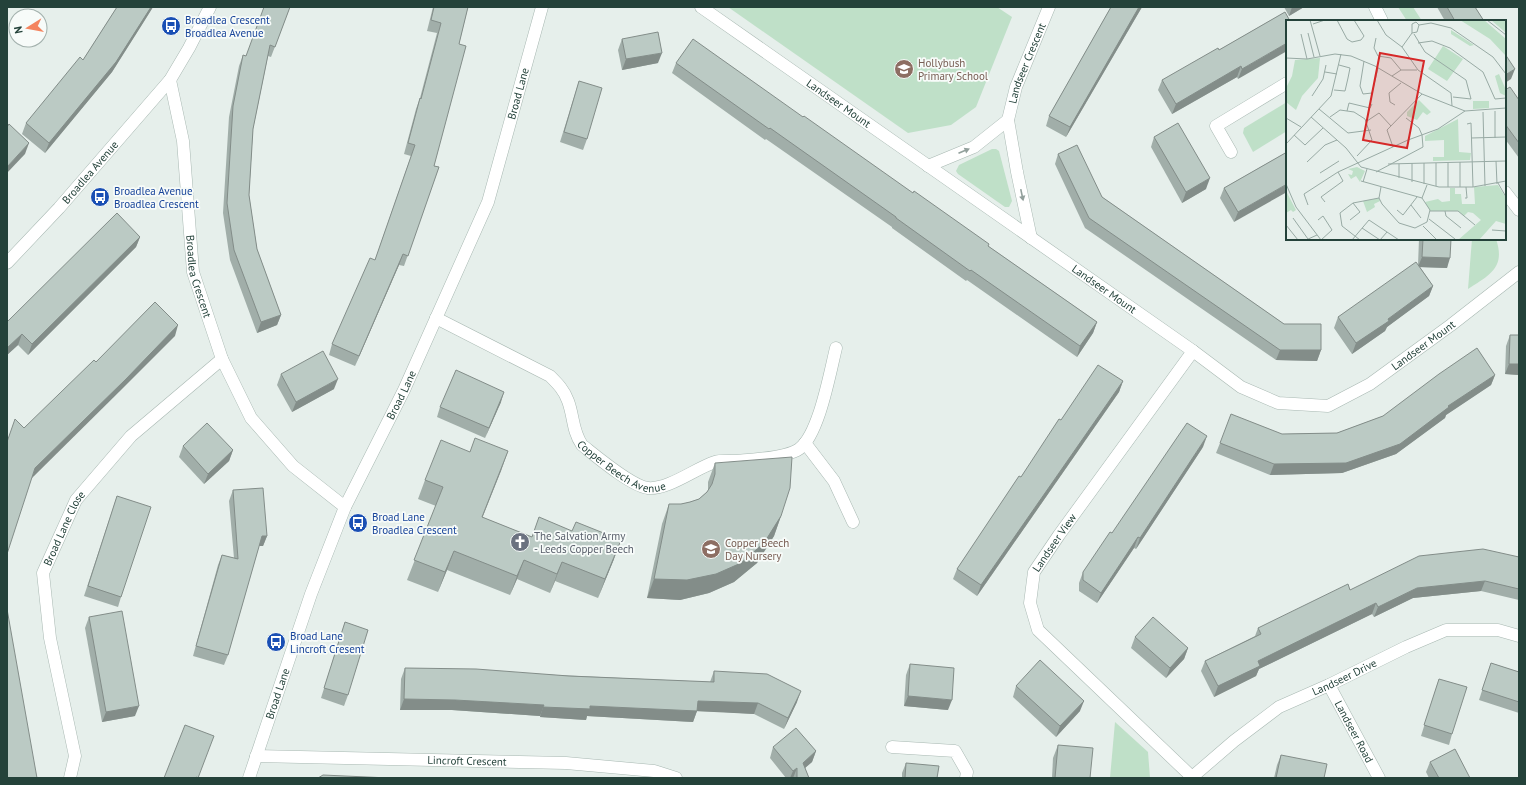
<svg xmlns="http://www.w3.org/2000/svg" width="1526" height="785" viewBox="0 0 1526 785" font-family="'PT Sans',sans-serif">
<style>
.green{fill:#bfe0c8}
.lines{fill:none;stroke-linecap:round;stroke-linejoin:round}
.minor-casing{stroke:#a8b8b2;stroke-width:13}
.tertiary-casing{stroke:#a8b8b2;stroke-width:13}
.minor{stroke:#fff;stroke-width:12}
.tertiary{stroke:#fff;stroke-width:12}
.wall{fill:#a1aea9}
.shaded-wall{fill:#838d89}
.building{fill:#bbcac4;stroke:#838d89}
.oneway{fill:#92a09c}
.labels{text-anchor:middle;stroke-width:3.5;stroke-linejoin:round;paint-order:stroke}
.transit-label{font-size:11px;fill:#164399;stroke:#f7fbf9;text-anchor:start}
.education-label{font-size:11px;fill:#785e54;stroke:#f7fbf9;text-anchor:start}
.street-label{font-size:11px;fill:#24423a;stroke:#f7fbf9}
.worship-label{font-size:11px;fill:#5b616d;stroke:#f7fbf9;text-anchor:start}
.inset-road{fill:none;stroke:#98aaa4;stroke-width:1}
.view{fill:#d62828;fill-opacity:0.15;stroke:#d62828;stroke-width:2}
.inset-edge{fill:none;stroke:#24423a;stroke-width:2}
</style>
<rect width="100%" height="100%" fill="#e6efeb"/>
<g class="green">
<path d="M728 7H997L1012 17 976 107 951 125 908 133Z"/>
<path d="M1398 7H1413L1422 21H1407Z"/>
<path d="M1287 102V131L1253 152 1243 133 1244 128Z"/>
<path d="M992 149H996L999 151 1012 201 1009 207H1005L958 174 956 171 959 165Z"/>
<path d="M1472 239H1496C1506 268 1489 275 1468 289Z"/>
<path d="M1115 722 1148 752 1150 778H1110Z"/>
</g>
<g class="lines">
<g class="minor-casing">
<g id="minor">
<path id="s1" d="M701 7 1193 351 1241 387 1278 403 1328 406 1370 384 1451 325 1519 272"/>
<path d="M1375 7 1382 21"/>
<path id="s2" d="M170 80 183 141 193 272 222 359 251 418 293 466 345 507"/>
<path id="s3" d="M1008 120 1016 87 1049 7"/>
<path d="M1231 152 1216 126 1287 83"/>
<path d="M928 166 974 147 1008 120 1017 172 1031 238"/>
<path d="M1505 192 1519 210"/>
<path id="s4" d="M7 263 59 208 170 80 189 48 210 7"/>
<path id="s5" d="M436 318 550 376C558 384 564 390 568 401 574 417 572 430 582 445 596 456 631 486 648 488 668 490 696 468 715 462 721 460 730 461 736 461 751 460 788 457 799 449 819 435 830 372 836 348"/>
<path d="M805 443 834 481 853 522"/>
<path id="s6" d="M1329 685 1379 778"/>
<path d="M892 747 955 751 967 772 966 778"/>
<path id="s7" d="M256 756 566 763 654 771 676 778"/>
<path id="s8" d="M1192 777 1038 630 1030 603 1034 572 1059 535 1193 351"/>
<path id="s9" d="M70 778 75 756 50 638 43 573 76 500 131 436 222 359"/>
<path id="s10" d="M1191 778 1234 741 1279 707 1329 685 1406 647 1446 630H1498L1519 636"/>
</g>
</g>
<g class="tertiary-casing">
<g id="tertiary">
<path id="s11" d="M249 778 311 594 345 507 404 390 488 202 542 7"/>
</g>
</g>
<use href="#minor" class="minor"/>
<use href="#tertiary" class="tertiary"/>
</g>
<g class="wall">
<path d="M117 7H153L143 23 112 72 45 153 22 134 26 123 83 60Z"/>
<path d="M290 7 271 57 268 56 253 129 249 195 257 249 281 315 277 325 257 333 230 260 223 213 229 117 239 66 243 55 246 56Z"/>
<path d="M433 7H468L459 44 434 166 439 167 404 266 399 265 355 366 329 355 332 344 375 260 411 156 404 154 416 109 420 98 437 33 427 31Z"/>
<path d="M1111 7H1142L1066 137 1046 126 1049 116Z"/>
<path d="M1284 7H1304L1289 16Z"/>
<path d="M1437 7H1475L1484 21H1445Z"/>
<path d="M1285 12 1238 79 1237 77 1172 114 1158 90 1162 80 1219 50Z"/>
<path d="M622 39 658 63 622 70 618 50Z"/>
<path d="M676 63 803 117 1097 322 1093 333 1077 357 967 280 966 281 892 228V227L766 139 765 140 672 73Z"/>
<path d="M579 81 587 139 583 150 560 142Z"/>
<path d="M1505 90 1519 100V158L1505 139Z"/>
<path d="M1154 137 1206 189 1182 203 1151 147Z"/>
<path d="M1287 152 1234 222 1220 198 1224 188Z"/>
<path d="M1058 154 1102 197 1321 350 1317 361 1276 360 1085 228 1055 164Z"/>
<path d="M140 237 136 247 28 355 18 345 7 355V322Z"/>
<path d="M1419 239H1451L1447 268 1420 267 1433 286 1429 296 1387 327 1385 331 1352 354 1334 328 1338 317 1418 265Z"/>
<path d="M1510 335H1519V375L1505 374 1506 346Z"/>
<path d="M281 374 334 389 292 412 277 385Z"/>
<path d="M1495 375 1491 385 1446 415 1445 418 1396 454 1342 473 1270 475 1216 453 1220 443 1282 434 1337 433 1383 416Z"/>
<path d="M1123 381 1119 392 977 596 953 579 957 569 1061 420Z"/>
<path d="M501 402 485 438 437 417 440 407Z"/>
<path d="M183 446 233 450 229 461 204 484 179 457Z"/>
<path d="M1203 447 1136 549 1134 548 1097 603 1079 591V583L1083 572 1112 533Z"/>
<path d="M508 451 482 517 532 537 614 559 598 598 555 581 550 593 517 579 510 595 447 570 438 592 407 580 436 506 418 499 425 480 470 452Z"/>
<path d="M715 463 781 516 774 536 757 563 734 582 709 593 680 600 647 598 662 524 669 504H681L690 502 699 499 708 491V482Z"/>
<path d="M233 490 267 536 263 546H259L228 655 224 665 193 656 218 565 222 555 234 558 229 501Z"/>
<path d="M117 496 121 597 118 607 84 596Z"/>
<path d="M1519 557V600L1481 591 1413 598 1374 617 1372 614 1259 669 1256 676 1214 697 1201 671 1205 661 1255 636 1258 628 1350 590Z"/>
<path d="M89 617 135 716 102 722 85 628Z"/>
<path d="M345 622 348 695 344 706 321 698Z"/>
<path d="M1135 637 1188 648 1184 659 1166 678 1131 648Z"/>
<path d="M1491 663 1519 672V713L1479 700Z"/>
<path d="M910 664 948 710 904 706 906 675Z"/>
<path d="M405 668 710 682 714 671 797 702 784 729 754 714 724 712 697 711 693 722 587 716 586 720 540 717V716L452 710H400L401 679Z"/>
<path d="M1439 679 1452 734 1449 745 1421 736Z"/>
<path d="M1016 686 1080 711 1056 737 1013 697Z"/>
<path d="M1058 745 1090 778H1052L1053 758Z"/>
<path d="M773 747 816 751 812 762 805 768 809 778H786L770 758Z"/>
<path d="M1281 755 1324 778H1274L1277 765Z"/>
<path d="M1430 762 1470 778H1429L1426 772Z"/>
<path d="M906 763 937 778H902V773Z"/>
</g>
<g class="shaded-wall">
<path d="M151 7H153L143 23 112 72 45 153 49 143Z"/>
<path d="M1139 7H1142L1066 137 1070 127Z"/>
<path d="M1292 7H1304L1289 16Z"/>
<path d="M1287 43V51L1238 79 1242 69Z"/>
<path d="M662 53 658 63 622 70 626 59Z"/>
<path d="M1241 66 1237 77 1172 114 1176 104Z"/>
<path d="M1515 69 1511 79 1505 83V75Z"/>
<path d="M29 143 25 154 7 173V167Z"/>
<path d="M1210 178 1206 189 1182 203 1186 192Z"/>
<path d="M1287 184V192L1234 222 1238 212Z"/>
<path d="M140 237 136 247 28 355 32 344Z"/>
<path d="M403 254 399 265 355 366 359 356Z"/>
<path d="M1422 257 1450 258 1447 268 1418 267Z"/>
<path d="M1433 286 1429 296 1387 327 1385 331 1352 354 1356 343 1388 319Z"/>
<path d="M281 315 277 325 257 333 261 322Z"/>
<path d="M1097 322 1093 333 1077 357 1080 346Z"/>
<path d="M178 325 175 336 122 389 31 479 35 468Z"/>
<path d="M22 334 18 345 7 355V348Z"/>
<path d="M1280 350H1321L1317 361 1276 360Z"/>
<path d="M1509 364H1519V375L1505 374Z"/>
<path d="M1495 375 1491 385 1446 415 1445 418 1396 454 1342 473 1270 475 1274 464 1448 406Z"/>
<path d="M338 379 334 389 292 412 296 402Z"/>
<path d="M1123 381 1119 392 977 596 981 585Z"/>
<path d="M504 392 501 402 485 438 489 428Z"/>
<path d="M1207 436 1203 447 1136 549 1140 538Z"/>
<path d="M233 450 229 461 204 484 208 474Z"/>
<path d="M508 451 501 471 475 536 482 517Z"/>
<path d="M781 516 774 536 757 563 734 582 709 593 680 600 647 598 654 579Z"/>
<path d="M262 536H267L263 546H258Z"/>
<path d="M1138 537 1134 548 1097 603 1101 593Z"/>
<path d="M621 540 614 559 598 598 605 579Z"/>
<path d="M454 551 447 570 438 592 445 572Z"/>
<path d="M524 560 517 579 510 595 517 576Z"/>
<path d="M562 562 555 581 550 593 557 574Z"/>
<path d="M1485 581 1481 591 1413 598 1374 617 1378 607 1417 588Z"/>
<path d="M1376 603 1372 614 1259 669 1256 676 1214 697 1218 686 1258 661Z"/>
<path d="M1188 648 1184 659 1166 678 1170 668Z"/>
<path d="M801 691 797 702 784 729 788 718Z"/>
<path d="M908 696 952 700 948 710 904 706Z"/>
<path d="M404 699 455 700 544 705 540 716 452 710H400Z"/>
<path d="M698 701 758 703 754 714 694 711Z"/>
<path d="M1084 701 1080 711 1056 737 1060 726Z"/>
<path d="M139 706 135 716 102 722 106 712Z"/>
<path d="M590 706 697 711 693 722 587 716 586 720 540 717 543 707Z"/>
<path d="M816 751 812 762 799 773 803 763Z"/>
<path d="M797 768 793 778H790L793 771Z"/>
</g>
<g class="building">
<path d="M117 7H151L116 62 49 143 26 123 80 57 83 60Z"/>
<path d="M264 7H290L275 47 270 45 253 129 249 195 257 249 281 315 261 322 234 250 227 203 233 106 243 55 246 56Z"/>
<path d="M434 7H468L459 44 466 46 434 166 439 167 408 256 403 254 359 356 332 344 370 258 375 260 415 145 408 143 420 98 421 99 441 23 431 20Z"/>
<path d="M1111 7H1139L1070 127 1049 116Z"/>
<path d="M1447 7H1475L1484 21H1455Z"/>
<path d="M1285 12 1290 21H1287V43L1242 69 1241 66 1176 104 1162 80 1218 48 1219 50Z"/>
<path d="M658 32 662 53 626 59 622 39Z"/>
<path d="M693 39 803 117 804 116 913 193 914 191 989 244 988 246 1097 322 1080 346 971 270 970 271 896 218V217L770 128 769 129 676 63Z"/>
<path d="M1505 54 1515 69 1505 75Z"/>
<path d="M579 81 602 88 587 139 564 132Z"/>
<path d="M1510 87 1519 100V143L1505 124V90Z"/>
<path d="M1178 123 1210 178 1186 192 1154 137Z"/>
<path d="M9 124 29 143 7 167V127Z"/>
<path d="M1077 145 1102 197 1284 324H1321V350H1280L1089 218 1058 154Z"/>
<path d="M1287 152V184L1238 212 1224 188Z"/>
<path d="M117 213 140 237 32 344 22 334 7 348V322Z"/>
<path d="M1423 239H1451L1450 258 1422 257Z"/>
<path d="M1416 262 1433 286 1388 319 1389 321 1356 343 1338 317Z"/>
<path d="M155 302 178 325 126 379 35 468 7 554V442L15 419 24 428 94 360 96 362Z"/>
<path d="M1510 335H1519V364H1509Z"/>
<path d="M1477 348 1495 375 1448 406 1449 407 1400 444 1346 463 1274 464 1220 443 1231 414 1282 434 1337 433 1383 416 1439 374Z"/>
<path d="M323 351 338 379 296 402 281 374Z"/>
<path d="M1098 365 1123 381 981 585 957 569 1019 476 1021 477 1059 419 1061 420Z"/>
<path d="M456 370 504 392 489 428 440 407Z"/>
<path d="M207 423 233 450 208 474 183 446Z"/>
<path d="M1187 423 1207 436 1140 538 1138 537 1101 593 1083 580V572L1110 532 1112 533Z"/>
<path d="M475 438 508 451 482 517 532 537 539 517 572 531 576 522 621 540 605 579 562 562 557 574 524 560 517 576 454 551 445 572 414 560 443 487 425 480 441 440 470 452Z"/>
<path d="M792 457 790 488 781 516 764 543 741 563 716 574 687 580 654 579 669 504H681L690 502 699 499 707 492 712 484 715 474V463Z"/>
<path d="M263 488 267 536H262L228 655 196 646 222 555 238 559 233 490Z"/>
<path d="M117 496 151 507 121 597 88 586Z"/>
<path d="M1483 549 1519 557V589L1485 581 1417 588 1378 607 1376 603 1258 661 1260 666 1218 686 1205 661 1261 634 1258 628 1348 584 1350 590 1419 556Z"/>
<path d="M7 609 37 778H7Z"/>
<path d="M122 611 139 706 106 712 89 617Z"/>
<path d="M1153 617 1188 648 1170 668 1135 637Z"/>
<path d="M345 622 368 630 348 695 324 688Z"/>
<path d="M1040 660 1084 701 1060 726 1016 686Z"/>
<path d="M1491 663 1519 672V702L1482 690Z"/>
<path d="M910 664 954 668 952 700 908 696Z"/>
<path d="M405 668 476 669 569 676 714 682V671L731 672 767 674 801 691 788 718 758 703 698 701 697 711 590 706V709L543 707 544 705 455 700 404 699Z"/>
<path d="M1439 679 1467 687 1452 734 1424 725Z"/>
<path d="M185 725 214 736 198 778 196 777 195 778H164Z"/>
<path d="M796 728 816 751 803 763 809 778H797V768L793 771 773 747Z"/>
<path d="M1058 745 1093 748 1090 778H1055Z"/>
<path d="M1455 749 1470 778H1439L1430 762Z"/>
<path d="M1281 755 1327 764 1324 778H1276Z"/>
<path d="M906 763 939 766 937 778H905Z"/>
<path d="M323 775 389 778H318Z"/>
</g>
<defs><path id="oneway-solid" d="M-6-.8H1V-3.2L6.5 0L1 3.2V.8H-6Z"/></defs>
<g class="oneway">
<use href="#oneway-solid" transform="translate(964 151) rotate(-23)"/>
<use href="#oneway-solid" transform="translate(1022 195) rotate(78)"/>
</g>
<defs>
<g id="bus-disc" transform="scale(1)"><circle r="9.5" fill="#1a4fb4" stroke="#f7fbf9"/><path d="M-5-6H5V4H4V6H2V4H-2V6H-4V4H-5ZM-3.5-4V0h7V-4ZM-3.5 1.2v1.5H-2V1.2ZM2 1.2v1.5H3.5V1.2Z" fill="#fff"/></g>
<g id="school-disc" transform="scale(1)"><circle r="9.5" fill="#8d6e63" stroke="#f7fbf9"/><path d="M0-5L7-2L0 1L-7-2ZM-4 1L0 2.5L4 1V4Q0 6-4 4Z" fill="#fff"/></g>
<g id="church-disc" transform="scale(1)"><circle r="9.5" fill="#6b7280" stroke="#f7fbf9"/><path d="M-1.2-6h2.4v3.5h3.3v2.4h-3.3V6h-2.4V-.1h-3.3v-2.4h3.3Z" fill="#fff"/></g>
</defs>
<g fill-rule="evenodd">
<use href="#bus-disc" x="171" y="26"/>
<use href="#school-disc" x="904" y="69"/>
<use href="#bus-disc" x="100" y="197"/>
<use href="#bus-disc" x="358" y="523"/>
<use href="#church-disc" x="520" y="542"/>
<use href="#school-disc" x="711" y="549"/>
<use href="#bus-disc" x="276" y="642"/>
</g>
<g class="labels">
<g class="transit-label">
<text x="185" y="24">Broadlea Crescent<tspan x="185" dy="13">Broadlea Avenue</tspan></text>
<text x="114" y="195">Broadlea Avenue<tspan x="114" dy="13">Broadlea Crescent</tspan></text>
<text x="372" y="521">Broad Lane<tspan x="372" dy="13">Broadlea Crescent</tspan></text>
<text x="290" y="640">Broad Lane<tspan x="290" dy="13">Lincroft Cresent</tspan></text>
</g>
<g class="education-label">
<text x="918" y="67">Hollybush<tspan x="918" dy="13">Primary School</tspan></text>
<text x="725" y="547">Copper Beech<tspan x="725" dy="13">Day Nursery</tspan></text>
</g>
<g class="street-label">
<text dy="4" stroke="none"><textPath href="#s3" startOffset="60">Landseer Crescent</textPath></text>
<text dy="4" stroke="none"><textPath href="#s11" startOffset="737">Broad Lane</textPath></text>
<text dy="4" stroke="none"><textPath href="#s1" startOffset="168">Landseer Mount</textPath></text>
<text dy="4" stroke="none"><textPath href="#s4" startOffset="123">Broadlea Avenue</textPath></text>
<text dy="4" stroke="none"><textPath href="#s2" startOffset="199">Broadlea Crescent</textPath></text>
<text dy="4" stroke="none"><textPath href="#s1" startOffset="492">Landseer Mount</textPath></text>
<text dy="4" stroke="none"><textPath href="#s1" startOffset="864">Landseer Mount</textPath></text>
<text dy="4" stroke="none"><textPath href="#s11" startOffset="413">Broad Lane</textPath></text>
<text dy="4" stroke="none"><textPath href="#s5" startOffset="252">Copper Beech Avenue</textPath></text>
<text dy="4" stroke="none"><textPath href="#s9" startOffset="258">Broad Lane Close</textPath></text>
<text dy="4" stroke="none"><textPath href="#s8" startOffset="308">Landseer View</textPath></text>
<text dy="4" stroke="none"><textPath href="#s10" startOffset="185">Landseer Drive</textPath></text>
<text dy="4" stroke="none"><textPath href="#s11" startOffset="89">Broad Lane</textPath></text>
<text dy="4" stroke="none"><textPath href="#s6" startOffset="53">Landseer Road</textPath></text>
<text dy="4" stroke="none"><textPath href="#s7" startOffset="211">Lincroft Crescent</textPath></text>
</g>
<g class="worship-label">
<text x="534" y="540">The Salvation Army<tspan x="534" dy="13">- Leeds Copper Beech</tspan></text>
</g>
</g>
<g transform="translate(1286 20)">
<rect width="220" height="220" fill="#e6efeb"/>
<path d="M174 0H198L220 19V36L204 19ZM205 0H220V10L219 12ZM165 10 188 25 184 26 165 14ZM157 26 177 39 161 61 142 49ZM34 38 32 58 16 76 10 90 0 82V68L6 56 9 40ZM213 54 220 70V76L214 73 209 56ZM133 80 145 92 141 95 137 92 131 100 121 96V92ZM187 81H203V88L187 89ZM172 99 173 132 185 133 184 140 147 141V137H158V120L139 121V116ZM71 147 79 151 74 162 70 156 65 159 62 154 66 155 67 151 62 149ZM212 165 220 178V204L210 201 193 220H172L195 200 187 193 182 192 178 196 172 191H144L139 182 152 179 156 182 164 181V168H169V174H175L176 184H189L188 167ZM0 171 10 190 7 192 5 190 0 193ZM93 178 94 181 88 184 89 187 81 192 77 181Z" fill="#bfe0c8"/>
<path class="inset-road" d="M24 0 34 36M51 0 61 19 66 22 75 20 78 16 68 0M91 0 100 15 116 27 132 50 165 73 166 86M201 0 220 15M27 4 39 0M133 5 145 3 165 8 207 37 220 54M22 13 28 37M126 13V4L130 2 133 5M15 14 21 39M128 14 139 32 180 60 185 79 167 77M90 18 88 28 92 36 105 38 115 50M132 23 146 21 164 28 197 52 209 79 220 78M116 27 126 13 131 12 133 5M0 38 21 39 49 34 65 36 89 46 136 74 179 91 220 88M78 41 74 66 77 74 86 73 92 48M39 52 51 54M106 56 115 50H131M48 70 59 71 62 58 64 48 53 45M26 76 37 59 40 45M109 85 104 82 103 73 115 63M33 89 62 113 85 110M61 91 63 83 84 88 86 84M209 91V118M197 92 199 166M25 97 60 128 75 147 153 167H187L220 161M44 97 54 90 68 92 79 99 86 120 71 136M0 98 15 107M81 101 93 93 105 106M181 104 185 103 187 167M8 115 19 125 37 108M185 118 220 117M0 124 45 76 55 34M107 127 101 110 136 74M210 141 211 164M21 142 39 125 51 120M162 142V167M174 142V167M126 143V162M138 143V164M150 143V166M102 144 220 141M113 144V158M90 152 137 127 136 115 133 108 120 98M34 153 53 141M75 161 136 178 144 190 141 202 129 208 113 203 96 184 93 178 95 167M77 162 81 149M212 163 220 177M0 164 10 187 35 220M136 178 141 165M179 178H181L180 167M39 182 35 177 57 161 52 152M22 185 18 174 52 152 122 120 152 109 179 91M125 185 135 198M111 190 117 195 131 177M144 191H172L189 205M159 191 160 196 175 208M7 198 22 219M143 199 169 219M32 200 37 196 46 210 35 220M64 200 74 192 67 183M0 205 12 220M137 206 151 220M76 208 94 220 101 212M206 210 220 211M20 220 31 215M66 220 83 200 113 220M74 220 56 206 54 193 67 183 93 178"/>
<path class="view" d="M94 33 138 41 121 128 77 120Z"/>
<rect width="220" height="220" class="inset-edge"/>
</g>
<rect width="1526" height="785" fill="none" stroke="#24423a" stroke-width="16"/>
<g transform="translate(28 28) rotate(259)"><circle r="19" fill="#f7fbf9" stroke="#a3b1ad"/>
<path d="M0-3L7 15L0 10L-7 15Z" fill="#f4845f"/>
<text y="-6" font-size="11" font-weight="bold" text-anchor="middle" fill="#24423a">N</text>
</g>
</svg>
